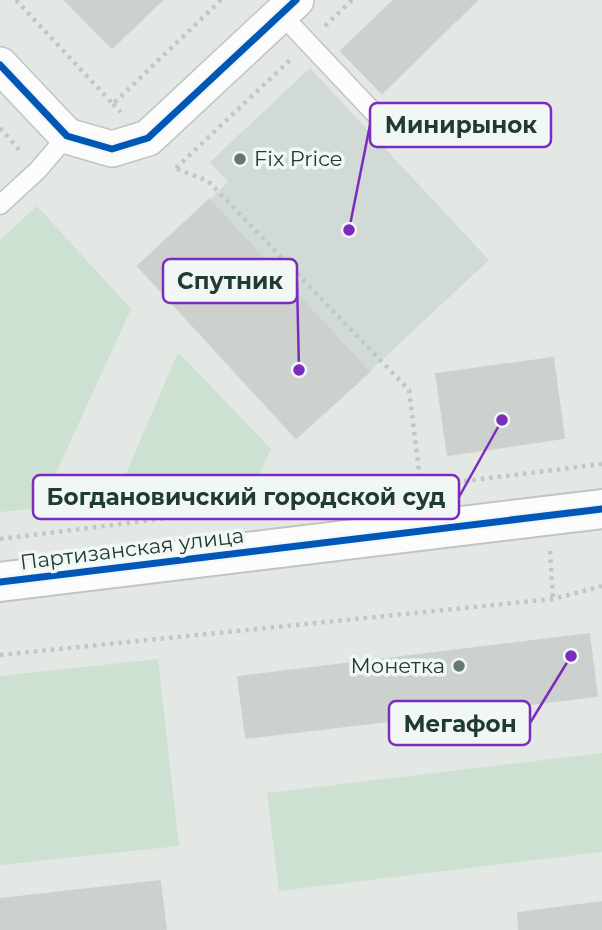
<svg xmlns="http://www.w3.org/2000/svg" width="602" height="930" viewBox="0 0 602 930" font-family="Montserrat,sans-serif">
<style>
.built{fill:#d1dad5}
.green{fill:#cce1d1}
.building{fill:#ccd1ce;stroke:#ccd1ce;stroke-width:2}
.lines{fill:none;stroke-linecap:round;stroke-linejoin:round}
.service-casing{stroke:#c0c5c2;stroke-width:21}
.minor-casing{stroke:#c0c5c2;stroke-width:38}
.tertiary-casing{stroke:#c0c5c2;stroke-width:42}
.path{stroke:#c0c8c5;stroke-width:4.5;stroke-dasharray:3.5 5;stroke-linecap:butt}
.service{stroke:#fbfcfb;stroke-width:18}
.minor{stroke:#fbfcfb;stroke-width:35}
.tertiary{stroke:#fbfcfb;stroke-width:38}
.cycleway-casing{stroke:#f1f7f4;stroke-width:11}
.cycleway{stroke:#0057b8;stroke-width:7}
.poi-dot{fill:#657871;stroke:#f1f7f4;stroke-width:2.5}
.labels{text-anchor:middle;stroke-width:7;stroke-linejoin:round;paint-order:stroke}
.poi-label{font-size:21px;fill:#213b32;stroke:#f1f7f4;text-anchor:start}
.street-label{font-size:21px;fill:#213b32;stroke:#f1f7f4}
.leader{fill:none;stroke:#7b2cbf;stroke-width:2.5}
.callout-dot{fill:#7b2cbf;stroke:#f1f7f4;stroke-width:2.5}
.callout{fill:#f1f7f4;stroke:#7b2cbf;stroke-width:2.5}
.callout-label{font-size:23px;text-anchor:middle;font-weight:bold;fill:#213b32}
</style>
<rect width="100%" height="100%" fill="#e3e8e5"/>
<path class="built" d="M310 68 489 260 369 372 209 200 228 182 210 162Z"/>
<g class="green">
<path d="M37 206 131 309 40 508 0 512V240Z"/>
<path d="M178 352 271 449 255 483 115 499Z"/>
<path d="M158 659 179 846 0 865V676Z"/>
<path d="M602 753V852L279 891 267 793Z"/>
</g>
<g class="building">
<path d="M65 0H162L112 48Z"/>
<path d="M394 0H477L382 93 341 51Z"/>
<path d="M209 200 369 372 296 438 138 266Z"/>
<path d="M553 358 564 438 448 455 436 374Z"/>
<path d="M589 634 597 696 246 738 238 677Z"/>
<path d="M160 881 166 930H0V899Z"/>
<path d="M602 902V930H519L518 913Z"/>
</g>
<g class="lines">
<g class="service-casing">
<g id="service">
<path d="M281 14 395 135"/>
<path d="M0 205 38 170 67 136"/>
</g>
</g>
<g class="minor-casing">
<path id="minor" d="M0 65 67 136 112 149 148 138 296 0"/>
</g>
<g class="tertiary-casing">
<path id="tertiary" d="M0 582 602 509"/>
</g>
<g class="path">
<path d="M16 0 113 104 221 0"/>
<path d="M325 26 352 0"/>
<path d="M113 104 121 112"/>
<path d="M0 128 21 152"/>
<path d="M176 168 291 59"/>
<path d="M177 169 208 181 409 390 421 487"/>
<path d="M0 539 602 464"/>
<path d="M550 551 553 599"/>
<path d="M0 655 553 599 602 586"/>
</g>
<use href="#service" class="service"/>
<use href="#minor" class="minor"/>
<use href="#tertiary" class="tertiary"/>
<g class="cycleway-casing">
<g id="cycleway">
<path d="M0 65 67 136 112 149 148 138 296 0"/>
<path d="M0 582 602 509"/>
</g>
</g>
<use href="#cycleway" class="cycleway"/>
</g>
<g class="poi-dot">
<circle cx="240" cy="159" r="7"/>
<circle cx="459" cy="666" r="7"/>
</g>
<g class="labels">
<g class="poi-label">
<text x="254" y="166">Fix Price</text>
<text x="445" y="673" text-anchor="end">Монетка</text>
</g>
<g class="street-label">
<text transform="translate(132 549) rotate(-7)" y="7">Партизанская улица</text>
</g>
</g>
<path class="leader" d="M349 230L370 125M299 370L297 281M502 420L459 497M571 656L530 723"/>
<g class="callout-dot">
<circle cx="349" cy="230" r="7"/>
<circle cx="299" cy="370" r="7"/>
<circle cx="502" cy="420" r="7"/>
<circle cx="571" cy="656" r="7"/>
</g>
<g class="callout">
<rect x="370" y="103" width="181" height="44" rx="7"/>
<rect x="163" y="259" width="134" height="44" rx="7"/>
<rect x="33" y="475" width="426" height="44" rx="7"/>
<rect x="389" y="701" width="141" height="44" rx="7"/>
</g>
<g class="callout-label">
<text x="461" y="133">Минирынок</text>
<text x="230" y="289">Спутник</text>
<text x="246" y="505">Богдановичский городской суд</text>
<text x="460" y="732">Мегафон</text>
</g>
</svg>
